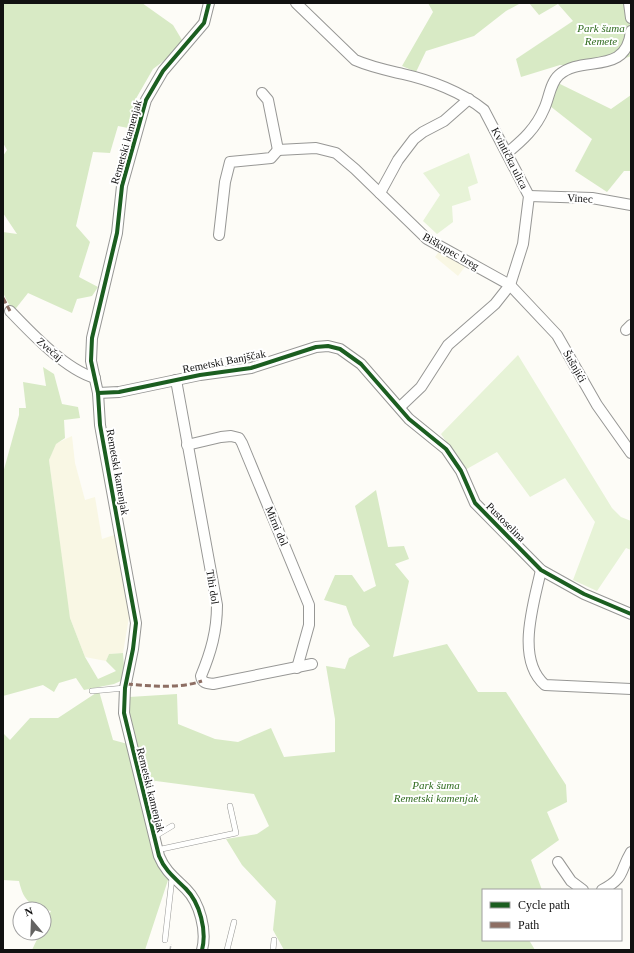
<svg xmlns="http://www.w3.org/2000/svg" width="634" height="953" viewBox="0 0 634 953" font-family="'Times New Roman',serif">
<style>
.farmland{fill:#f9f7e4}
.green{fill:#e7f3d7}
.forest{fill:#d8eac5}
.lines{fill:none;stroke-linecap:round;stroke-linejoin:round}
.lane-casing{stroke:#979795;stroke-width:6}
.street-casing{stroke:#979795;stroke-width:12}
.path{stroke:#b9b9b8;stroke-width:1.5;stroke-dasharray:4 2;stroke-linecap:butt}
.lane{stroke:#fffffe;stroke-width:5}
.street{stroke:#fffffe;stroke-width:10}
.quiet{stroke:#8d6e63;stroke-width:3;stroke-dasharray:6 3;stroke-linecap:butt}
.cycleway-casing{stroke:#fff;stroke-width:6}
.cycleway{stroke:#1b5e20;stroke-width:4}
.labels{text-anchor:middle;stroke-width:4;stroke-linejoin:round;paint-order:stroke}
.park-label{font-size:11px;font-style:italic;fill:#2f6b1f;stroke:#fff}
.street-label{font-size:11px;fill:#111;stroke:#fff}
</style>
<rect width="100%" height="100%" fill="#fdfcf7"/>
<g class="farmland">
<path d="M440 250 467 264 458 276 435 257Z"/>
<path d="M72 436 75 463 85 500 95 497 102 539 114 535 131 605 123 653 109 654 106 661 85 657 70 618 66 593 49 460 55 444Z"/>
</g>
<g class="green">
<path d="M469 153 478 183 468 187 471 200 452 206 453 222 437 234 423 221 440 195 423 173Z"/>
<path d="M518 355 612 508 621 517 631 521V550L626 548 597 591 573 580 595 522 565 478 530 497 497 452 465 470 441 434Z"/>
</g>
<g class="forest">
<path d="M3 3H142L173 25 185 45 153 69 134 102 133 129 118 126 110 153 93 152 76 226 90 242 79 277 98 287 92 296 77 299 72 313 28 293 13 312 3 293V232L17 234 3 213V156L7 150 3 143Z"/>
<path d="M428 3H521L506 11 474 36 426 51 416 72 402 66 433 12Z"/>
<path d="M529 3H631V56L605 66 560 65 521 77 516 59 573 21 558 4 539 15Z"/>
<path d="M558 83 611 109 631 95V171H624L607 192 575 171 592 139 550 106Z"/>
<path d="M43 367 54 374 62 404 78 407 80 418 64 420 65 438 56 444 49 460 70 618 85 657 98 679 116 671 106 661 109 654 123 653 125 679 114 684 84 690 76 678 59 683 54 692 43 685 3 696V473L19 415V408H26L23 382 46 386Z"/>
<path d="M376 490 388 547 404 546 409 559 395 564 409 581 393 657 447 644 478 692H506L566 785 567 802 547 812 559 840 531 860 542 890H483V940H529L535 950H284L273 930 276 901 242 865 226 839 257 834 269 826 254 794 156 781 138 784 169 877 145 950H32L40 933H44V924L51 911C31 905 24 903 19 881L3 880V733L10 740 30 718H58L99 691 113 740 135 746 128 713 129 697 177 694 178 724 215 739 238 742 271 728 284 757 335 752V719L326 666 345 669 349 658 370 646 353 625 346 606 324 600 335 575H352L364 592 376 586 355 506Z"/>
</g>
<g class="lines">
<g class="lane-casing">
<g id="lane">
<path d="M92 691 125 688"/>
<path d="M156 839 157 835 172 826"/>
<path d="M157 850 236 833 230 806"/>
<path d="M165 940 172 878"/>
<path d="M227 950 234 922"/>
<path d="M273 950 274 940"/>
</g>
</g>
<g class="street-casing">
<g id="street">
<path d="M296 3 355 60C371 67 386 70 403 74 430 80 462 92 484 110L529 196 523 244 510 285 495 304 448 345 421 387 400 407"/>
<path d="M629 3 631 18"/>
<path d="M262 93 268 100 278 150 316 148 336 153 355 169 427 239 510 285 557 335 597 405 631 453"/>
<path d="M507 153C523 140 536 128 544 109 549 99 550 83 559 75 582 54 626 77 631 31"/>
<path d="M380 193 398 160 414 139 423 132 444 121 469 99"/>
<path d="M529 196 592 198 631 205"/>
<path d="M219 235 225 182 230 162 271 158 278 150"/>
<path d="M10 311C31 333 66 370 95 378"/>
<path d="M626 330 631 325"/>
<path d="M176 380 217 605C217 631 211 652 201 676 202 683 206 683 213 684L312 664"/>
<path d="M98 393 119 392 200 375 251 368 316 347 328 346 340 349 361 364 409 419 446 449 461 471 475 503 541 570 584 594 631 614"/>
<path d="M187 445 221 437 231 436 239 438 242 443 309 605V625L297 668"/>
<path d="M541 570C534 603 515 659 545 685L631 689"/>
<path d="M558 862 571 881 583 890"/>
<path d="M602 890C626 877 619 872 631 852"/>
<path d="M202 950C207 931 200 903 186 889 175 878 165 871 159 856L124 713 125 688 133 649 136 623 100 425 98 393 91 361 92 338 117 233 122 186 146 100 163 71 204 23 209 3"/>
</g>
</g>
<path class="path" d="M170 950 171 944"/>
<use href="#lane" class="lane"/>
<use href="#street" class="street"/>
<g class="quiet">
<path d="M3 298 10 311"/>
<path d="M127 684C151 686 178 689 202 681"/>
</g>
<g class="cycleway-casing">
<g id="cycleway">
<path d="M98 393 119 392 200 375 251 368 316 347 328 346 340 349 361 364 409 419 446 449 461 471 475 503 541 570 584 594 631 614"/>
<path d="M202 950C207 931 200 903 186 889 175 878 165 871 159 856L124 713 125 688 133 649 136 623 100 425 98 393 91 361 92 338 117 233 122 186 146 100 163 71 204 23 209 3"/>
</g>
</g>
<use href="#cycleway" class="cycleway"/>
</g>
<g class="labels">
<g class="park-label">
<text x="601" y="32">Park šuma<tspan x="601" dy="13">Remete</tspan></text>
<text x="436" y="789">Park šuma<tspan x="436" dy="13">Remetski kamenjak</tspan></text>
</g>
<g class="street-label">
<text transform="translate(126 142) rotate(-74)" y="4">Remetski kamenjak</text>
<text transform="translate(510 158) rotate(63)" y="4">Kvintička ulica</text>
<text transform="translate(580 198) rotate(3)" y="4">Vinec</text>
<text transform="translate(451 251) rotate(30)" y="4">Biškupec breg</text>
<text transform="translate(50 349) rotate(40)" y="4">Zvečaj</text>
<text transform="translate(224 361) rotate(-11)" y="4">Remetski Banjščak</text>
<text transform="translate(575 366) rotate(60)" y="4">Šušnjići</text>
<text transform="translate(118 472) rotate(80)" y="4">Remetski kamenjak</text>
<text transform="translate(506 522) rotate(45)" y="4">Pustoselina</text>
<text transform="translate(277 526) rotate(67)" y="4">Mirni dol</text>
<text transform="translate(213 587) rotate(81)" y="4">Tihi dol</text>
<text transform="translate(151 790) rotate(76)" y="4">Remetski kamenjak</text>
</g>
</g>
<rect width="634" height="953" fill="none" stroke="#111111" stroke-width="8"/>
<rect x="482" y="889" width="140" height="52" fill="#ffffff" stroke="#a0a0a0"/>
<rect x="490" y="902" width="20" height="6" fill="#1b5e20" stroke="#a0a0a0"/>
<text x="518" y="909" font-size="12" fill="#111111">Cycle path</text>
<rect x="490" y="922" width="20" height="6" fill="#8d6e63" stroke="#a0a0a0"/>
<text x="518" y="929" font-size="12" fill="#111111">Path</text>
<g transform="translate(32 921) rotate(341)"><circle r="19" fill="#ffffff" stroke="#a0a0a0"/>
<path d="M0-3L7 15L0 10L-7 15Z" fill="#646362"/>
<text y="-6" font-size="11" font-weight="bold" text-anchor="middle" fill="#111111">N</text>
</g>
</svg>
